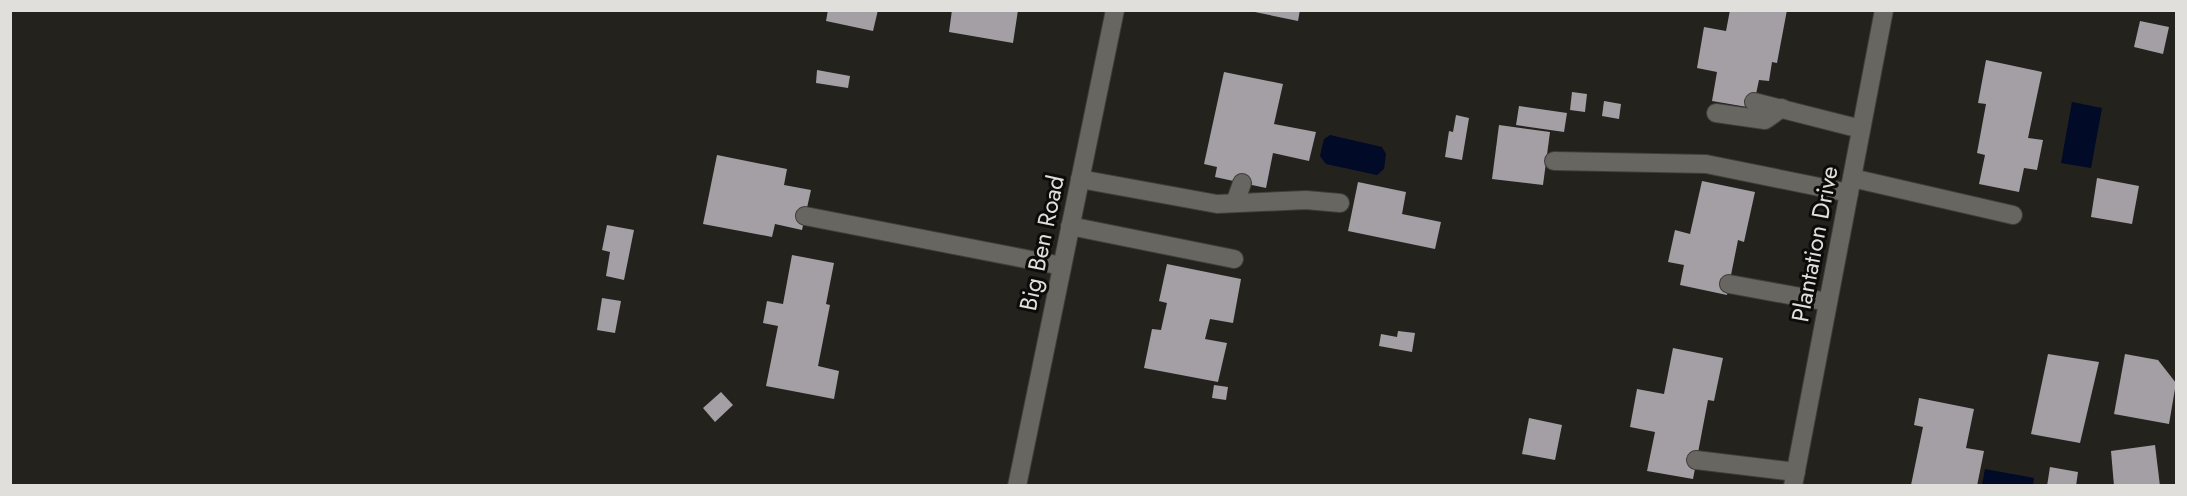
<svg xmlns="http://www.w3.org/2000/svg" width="2187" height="496" viewBox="0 0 2187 496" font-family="Jost,sans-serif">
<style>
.water{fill:#010a26}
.building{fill:#a49fa5}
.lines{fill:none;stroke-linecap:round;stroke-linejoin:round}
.lane-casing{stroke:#3f3e3a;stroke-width:20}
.street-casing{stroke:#3f3e3a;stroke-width:20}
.lane{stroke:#676660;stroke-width:18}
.street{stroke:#676660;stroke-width:18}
.labels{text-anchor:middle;stroke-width:6;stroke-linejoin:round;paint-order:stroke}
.street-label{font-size:24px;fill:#e0dfdc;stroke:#0c0b09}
</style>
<rect width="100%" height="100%" fill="#23221c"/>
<g class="water">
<path d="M2072 102 2102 108 2091 168 2061 163Z"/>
<path d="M1330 135 1382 147 1386 154 1384 169 1377 175 1326 164 1320 156 1324 139Z"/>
<path d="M1985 469 2034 478 2033 485H1982Z"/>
</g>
<g class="building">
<path d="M828 10H878L873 31 826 21Z"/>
<path d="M952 10H1018L1013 43 949 32Z"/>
<path d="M1245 10H1300L1298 21Z"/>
<path d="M1730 10H1787L1777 63 1772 62 1769 81 1759 80 1753 108 1712 101 1717 72 1697 68 1704 27 1726 31Z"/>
<path d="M2140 21 2169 27 2163 54 2134 47Z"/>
<path d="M1986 60 2042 72 2028 138 2043 140 2037 170 2024 168 2019 192 1979 184 1985 155 1977 153 1986 104 1978 103Z"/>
<path d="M817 70 850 76 848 88 816 83Z"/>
<path d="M1224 72 1283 84 1274 124 1316 132 1309 161 1273 153 1266 188 1215 177 1217 167 1204 164Z"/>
<path d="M1572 92 1587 94 1585 112 1570 110Z"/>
<path d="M1604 101 1621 104 1619 119 1602 116Z"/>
<path d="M1519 106 1567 113 1564 132 1516 125Z"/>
<path d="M1456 115 1469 118 1462 160 1445 157 1449 131 1453 132Z"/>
<path d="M1499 125 1550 132 1543 185 1492 179Z"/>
<path d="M717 155 787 169 784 185 811 190 802 230 775 224 772 237 703 224Z"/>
<path d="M2097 178 2139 186 2132 224 2091 217Z"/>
<path d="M1702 181 1755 192 1744 242 1738 240 1727 295 1680 285 1684 265 1668 262 1675 230 1690 234Z"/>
<path d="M1358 182 1406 192 1402 214 1441 222 1435 249 1348 231Z"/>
<path d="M607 225 634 230 624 280 606 276 610 252 602 250Z"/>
<path d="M792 255 834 263 826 304 830 305 818 366 839 371 834 399 766 386 778 326 763 323 767 301 783 304Z"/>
<path d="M1167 264 1241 279 1233 323 1210 319 1205 339 1227 343 1218 382 1144 368 1152 329 1161 330 1167 303 1159 301Z"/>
<path d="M602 298 621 301 615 333 597 330Z"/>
<path d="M1398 331 1415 333 1412 352 1379 346 1381 334 1397 337Z"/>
<path d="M1673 348 1723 358 1714 401 1708 400 1693 479 1647 471 1655 432 1630 427 1637 389 1664 394Z"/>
<path d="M2048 354 2099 362 2080 443 2031 434Z"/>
<path d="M2125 354 2158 360 2176 383 2169 424 2114 414Z"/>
<path d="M1214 385 1228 387 1226 400 1212 398Z"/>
<path d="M721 392 733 405 715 422 703 408Z"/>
<path d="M1919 398 1974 409 1966 448 1984 451 1977 486 1911 485 1923 427 1914 425Z"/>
<path d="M1529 418 1562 425 1555 460 1522 454Z"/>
<path d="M2155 445 2160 486H2114L2111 451Z"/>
<path d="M2050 467 2078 472 2076 486H2047Z"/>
</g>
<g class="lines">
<g class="lane-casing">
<g id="lane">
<path d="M1754 102 1861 129"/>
<path d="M1716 113 1765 120 1782 108"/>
<path d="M1554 161 1706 164 1849 193"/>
<path d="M1852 178 2013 215"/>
<path d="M1080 179 1217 204 1306 200 1340 203"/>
<path d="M1235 203 1242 183"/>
<path d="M805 216 1062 266"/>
<path d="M1070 226 1234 259"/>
<path d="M1729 284 1828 302"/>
<path d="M1696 460 1796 472"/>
</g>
</g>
<g class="street-casing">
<g id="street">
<path d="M1017 486 1115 10"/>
<path d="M1793 486 1884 10"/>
</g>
</g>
<use href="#lane" class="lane"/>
<use href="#street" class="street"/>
</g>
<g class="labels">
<g class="street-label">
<text transform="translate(1042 243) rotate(-78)" y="8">Big Ben Road</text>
<text transform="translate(1815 244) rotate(-79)" y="8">Plantation Drive</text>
</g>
</g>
<rect width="2187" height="496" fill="none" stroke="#e0dfdc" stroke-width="24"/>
</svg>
